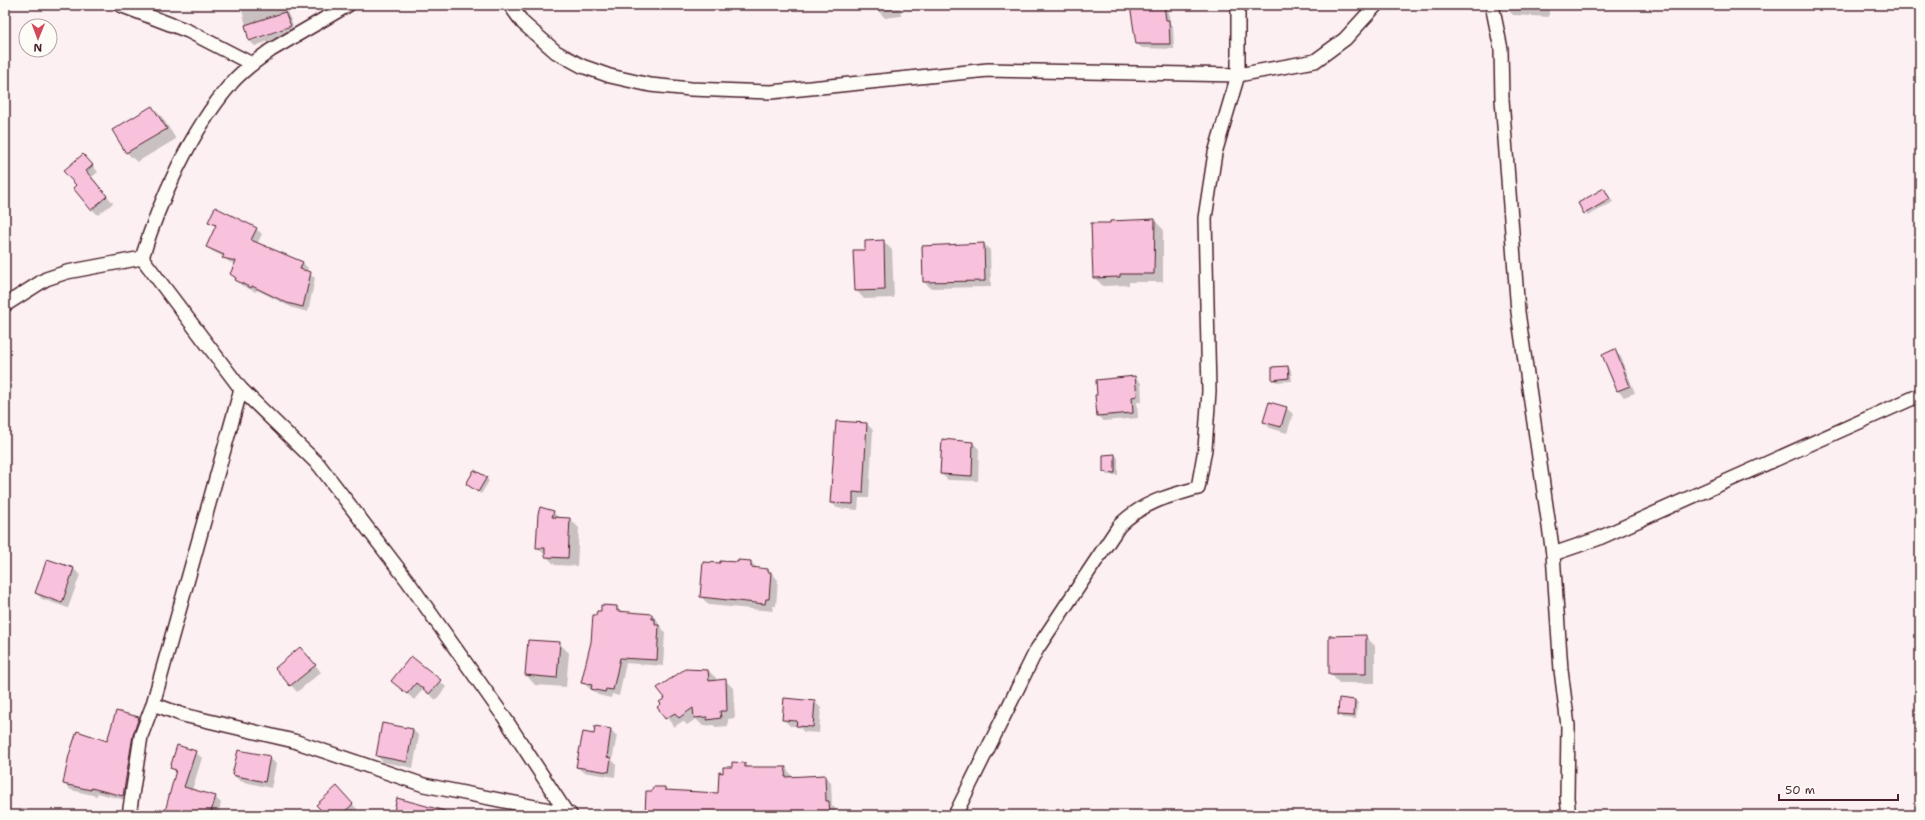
<svg xmlns="http://www.w3.org/2000/svg" width="1925" height="820" viewBox="0 0 1925 820" font-family="'Shantell Sans',sans-serif">
<style>
.shadow{fill:#0003}
.building{fill:#f9c2dc;stroke:#4a1f2b}
.lines{fill:none;stroke-linecap:round;stroke-linejoin:round}
.minor-casing{stroke:#4a1f2b;stroke-width:16}
.minor{stroke:#fdfcf7;stroke-width:13}
</style>
<rect width="100%" height="100%" fill="#fcf0f2"/>
<filter id="ink" filterUnits="userSpaceOnUse"><feTurbulence type="fractalNoise" baseFrequency=".025" numOctaves="2"/><feDisplacementMap in="SourceGraphic" scale="8" xChannelSelector="R" yChannelSelector="G"/><feConvolveMatrix kernelMatrix="1 2 1 2 8 2 1 2 1" color-interpolation-filters="sRGB"/></filter>
<g filter="url(#ink)">
<g class="shadow">
<path d="M258 5H284L293 25 252 39V41L293 26 295 31 255 46 250 41 242 10Z"/>
<path d="M831 5H900L901 16 885 18 877 10V5Z"/>
<path d="M1147 5H1165L1168 7 1170 23 1173 26 1174 49 1142 48 1136 43Z"/>
<path d="M1507 5H1549V17L1513 15 1507 9Z"/>
<path d="M152 107 162 117 176 139 137 162 127 153 113 130Z"/>
<path d="M89 161 98 172 92 177 113 203 98 215 92 209 77 185Z"/>
<path d="M1604 189 1613 202 1588 216 1579 204Z"/>
<path d="M1154 220 1163 229V282H1129V285L1103 286 1094 277Z"/>
<path d="M210 221 256 229 262 234 257 244 303 263 308 268 306 272 315 278 308 312 293 308 257 290 256 292 241 285 231 274 236 264 229 262 224 257 212 251 207 246 216 227Z"/>
<path d="M883 241 892 250 894 298 864 299 856 290Z"/>
<path d="M984 244 990 250 991 287 931 288 924 282Z"/>
<path d="M1615 351 1621 357 1635 393 1624 397 1618 391 1603 355Z"/>
<path d="M1288 367 1291 370 1292 381 1276 382 1273 379Z"/>
<path d="M1135 377 1141 383 1142 402H1137L1138 418 1103 421 1098 416Z"/>
<path d="M1286 408 1293 414 1287 433 1270 428 1264 422Z"/>
<path d="M867 424 873 430 869 498H859L858 510 837 508 831 502Z"/>
<path d="M973 443 979 449 978 481 948 480 941 474Z"/>
<path d="M1115 455 1118 458V475H1107L1104 472Z"/>
<path d="M486 478 489 481 481 494 467 484Z"/>
<path d="M553 512 559 518 570 519 579 528 577 566 555 565 537 547Z"/>
<path d="M48 560 74 569 80 575 68 608 42 599 36 593Z"/>
<path d="M721 562H751L758 569H768L778 580 776 606H773V611L709 605 701 597Z"/>
<path d="M617 607 622 613 652 615 658 621V623L665 632 663 666 626 663 619 696 612 694 611 698 598 695 583 683Z"/>
<path d="M1365 636 1375 646V683H1339L1330 673Z"/>
<path d="M559 643 569 653 566 687 535 685 526 675Z"/>
<path d="M306 654 321 672 297 692 276 668Z"/>
<path d="M708 670 716 678V681L725 680 733 688 735 718 728 719V726L716 727 713 725 703 726 696 719 687 725 683 721 674 727 659 707Z"/>
<path d="M392 680 440 681 446 687 436 700 423 689 414 700Z"/>
<path d="M1355 700 1358 703 1356 719 1342 718 1339 715Z"/>
<path d="M815 702 821 708 819 733 804 732 798 726H790L783 719Z"/>
<path d="M116 712 139 718 145 725 129 801 97 793V796L71 790 64 784 108 742Z"/>
<path d="M596 727 611 730 617 736 612 760 616 764 615 777 583 772 577 767 595 735Z"/>
<path d="M413 730 419 736 413 768 383 762 377 756Z"/>
<path d="M195 752 202 758 192 790 215 797 221 803 218 815H165L176 773 172 768Z"/>
<path d="M269 757 276 764 271 788 240 781 233 775Z"/>
<path d="M745 764 749 768H785L791 774V778L825 776 831 782 832 805 835 808 836 815H646L653 792 665 788 668 791 719 794 724 774Z"/>
<path d="M337 788 358 810 352 815H316L322 810Z"/>
</g>
<g class="building">
<path d="M1130 5H1164L1166 20H1169L1170 44H1136Z"/>
<path d="M285 12 291 26 249 41 245 25Z"/>
<path d="M152 106 167 129 126 153 112 130Z"/>
<path d="M83 154 93 165 86 171 107 196 91 210 73 188 76 185 63 171Z"/>
<path d="M1604 188 1610 199 1584 214 1578 203Z"/>
<path d="M215 207 257 228 251 240 303 262 300 269 311 272 303 307 287 303 252 286 251 288 235 280 236 278 230 274 236 261 222 258 224 255 206 247 216 225 208 222Z"/>
<path d="M1155 219 1154 274H1120V277L1093 278 1091 223H1110V221Z"/>
<path d="M884 240 885 290 855 291 853 250H865V241Z"/>
<path d="M984 243 985 281 923 282 922 246Z"/>
<path d="M1615 349 1630 386 1617 391 1602 355Z"/>
<path d="M1288 366 1289 378 1272 380V367Z"/>
<path d="M1135 376 1137 396 1132 397 1133 413 1097 416 1095 395H1097L1096 380Z"/>
<path d="M1269 402 1287 407 1281 427 1263 422Z"/>
<path d="M836 421 867 423 863 493 853 492V504L830 503Z"/>
<path d="M942 439 973 442 972 476 940 474Z"/>
<path d="M1115 454V473L1103 472V455Z"/>
<path d="M474 470 487 477 478 492 466 484Z"/>
<path d="M540 507 554 511 552 517 570 518 568 558 545 557V548H536L538 514Z"/>
<path d="M47 559 74 568 62 603 35 593Z"/>
<path d="M738 560 751 561V567L768 569V572H771L769 599H766L765 604 700 597 703 562 720 563V561L738 562Z"/>
<path d="M601 605 617 606V611L652 614V619H655V625H659L657 660 620 658 613 690 606 689 605 692 591 689 592 685 581 683 591 642 593 615H596L597 611H601Z"/>
<path d="M1366 635V674H1329V636Z"/>
<path d="M528 640 560 642 557 678 525 675Z"/>
<path d="M300 647 316 665 290 686 275 668Z"/>
<path d="M411 656 441 680 429 694 416 683 407 694 391 681Z"/>
<path d="M685 669 708 670 709 681 726 679 727 711H720L721 718 707 720V717L694 718 693 708 679 718 675 713 665 719 657 707 661 704 659 702 665 698 657 688Z"/>
<path d="M784 698 815 701 813 727 796 726 797 721 782 720Z"/>
<path d="M1339 698 1355 700 1354 716 1338 715Z"/>
<path d="M116 711 139 717 133 735 123 796 91 788V790L63 784 69 755 77 731 107 741Z"/>
<path d="M382 723 413 729 407 762 376 756Z"/>
<path d="M595 726 611 729 607 757 611 758 609 772 576 767 583 732 594 734Z"/>
<path d="M177 745 196 751 184 787 216 796 210 815H199L184 811 183 815H164L176 770 170 768Z"/>
<path d="M238 750 270 756 265 782 232 775Z"/>
<path d="M732 762 745 763V767H786L785 777 825 775 826 801H829L830 815H645L646 791H652L653 787H665V790L718 793 719 772 723 773V767H732Z"/>
<path d="M337 786 353 804 341 815H326L316 805Z"/>
<path d="M397 798 445 811 444 815H393Z"/>
</g>
<g class="lines">
<g class="minor-casing">
<g id="minor">
<path d="M120 5 188 31 252 64 271 50 348 5"/>
<path d="M510 5 523 23 556 52 582 66 610 76 650 85 691 89 771 92 988 70 1238 75 1315 61 1345 39 1376 5"/>
<path d="M1492 5 1501 49 1502 99 1518 312 1553 554 1561 670 1568 726 1567 798 1569 815"/>
<path d="M142 258 241 389 319 465 407 580 504 717 568 815"/>
<path d="M5 305 46 279 67 272 142 258C159 201 191 131 230 85 236 77 244 71 252 64"/>
<path d="M1553 554 1597 539 1920 395"/>
<path d="M153 704 183 715 294 741 424 785 570 814"/>
<path d="M129 815 141 736 153 704 241 389"/>
<path d="M955 815 1037 649 1119 526C1141 503 1168 496 1198 488L1205 449 1209 391 1205 218 1215 153 1238 75V5"/>
</g>
</g>
<use href="#minor" class="minor"/>
</g>
</g>
<rect width="1925" height="820" fill="none" stroke="#fdfcf7" stroke-width="20"/>
<rect x="10" y="10" width="1905" height="800" fill="none" stroke="#4a1f2b" stroke-width="1.5" filter="url(#ink)"/>
<g transform="translate(38 38) rotate(181)"><circle r="19" fill="#fdfcf7" stroke="#b5a4a5"/>
<path d="M0-3L7 15L0 10L-7 15Z" fill="#d1495b"/>
<text y="-6" font-size="11" font-weight="bold" text-anchor="middle" fill="#4a1f2b">N</text>
</g>
<path d="M1779 794v6h119v-6" fill="none" stroke="#4a1f2b" stroke-width="2"/>
<text x="1785" y="794" font-size="12" fill="#4a1f2b" stroke="#fdfcf7" stroke-width="3" paint-order="stroke">50 m</text>
</svg>
